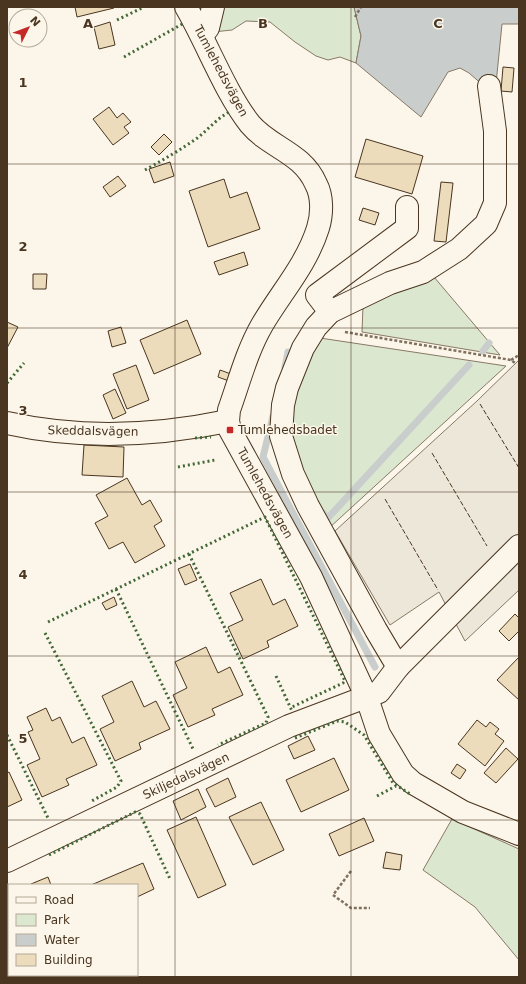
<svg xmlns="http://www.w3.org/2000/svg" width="526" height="984" viewBox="0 0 526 984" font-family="'DejaVu Sans',sans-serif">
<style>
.green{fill:#dce7d0;stroke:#887966}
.parking{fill:#ede7d9;stroke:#887966}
.water{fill:#c9cecd;stroke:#887966}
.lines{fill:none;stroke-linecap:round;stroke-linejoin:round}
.stream{stroke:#c9cecd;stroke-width:7}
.building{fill:#ecdcbc;stroke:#4a3520}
.minor-casing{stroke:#4a3520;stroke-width:24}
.path{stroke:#7f6f5c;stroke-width:2.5;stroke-dasharray:3 2;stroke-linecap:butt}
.minor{stroke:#fbf6e9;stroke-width:22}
.hedge{stroke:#436837;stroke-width:3;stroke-dasharray:2 3;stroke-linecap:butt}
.fence{stroke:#4a3520;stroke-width:1;stroke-dasharray:5 2;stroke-linecap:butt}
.grid{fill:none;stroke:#4a3520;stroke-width:1;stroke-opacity:0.55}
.poi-dot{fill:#c62828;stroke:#fbf6e9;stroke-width:1.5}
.labels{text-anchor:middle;stroke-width:3;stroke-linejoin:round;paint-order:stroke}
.street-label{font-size:12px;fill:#4a3520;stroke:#fbf6e9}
.poi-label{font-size:12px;fill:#4a3520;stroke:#fbf6e9;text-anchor:start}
.grid-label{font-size:13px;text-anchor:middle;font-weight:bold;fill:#4a3520;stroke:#fbf6e9;stroke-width:3;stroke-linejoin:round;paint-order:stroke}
</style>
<rect width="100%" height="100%" fill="#fbf6e9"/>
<g class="green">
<path d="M197 7H354L361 36 356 63 340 57 328 60 316 56 295 42 270 22 246 21 232 30 213 32Z"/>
<path d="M434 277 500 355 362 332 363 306Z"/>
<path d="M320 338 506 366 328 529 297 470 289 422 297 384Z"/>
<path d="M452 819 519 849V960L475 907 423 870Z"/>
</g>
<path class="parking" d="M519 360V590L465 641 439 592 390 625 335 531 477 401Z"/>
<path class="water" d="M354 7H519V24H502L496 84 484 86 469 73 460 68 448 72 421 117 356 63 361 36Z"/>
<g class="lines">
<g class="stream">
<path d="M483 351 489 343"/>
<path d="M285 367 288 352"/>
<path d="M273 416 263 457 375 667"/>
<path d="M323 513 327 519 469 365"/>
</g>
</g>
<g class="building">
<path d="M75 7H113L114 8 77 17Z"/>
<path d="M110 22 115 45 99 49 94 27Z"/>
<path d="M503 67 514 68 512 92 501 91Z"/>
<path d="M109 107 117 118 123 113 131 122 124 127 129 133 113 145 93 119Z"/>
<path d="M164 134 172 142 159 155 151 147Z"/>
<path d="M366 139 423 156 412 194 355 177Z"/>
<path d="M170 162 174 176 154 183 149 169Z"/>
<path d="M118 176 126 186 110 197 103 187Z"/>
<path d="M224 179 230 198 247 192 260 229 208 247 189 191Z"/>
<path d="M441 182 453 183 446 242 434 241Z"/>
<path d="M363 208 379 213 375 225 359 220Z"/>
<path d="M244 252 248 265 219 275 214 262Z"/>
<path d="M33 274H47L46 289H33Z"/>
<path d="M187 320 201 354 154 374 140 340Z"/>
<path d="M7 322 18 327 7 348Z"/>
<path d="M121 327 126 343 112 347 108 331Z"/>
<path d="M136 365 149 400 127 409 113 374Z"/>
<path d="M220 370 231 374 229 381 218 377Z"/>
<path d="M115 389 126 413 113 419 103 395Z"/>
<path d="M84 445 124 447 123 477 82 475Z"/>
<path d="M127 478 142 505 150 500 162 521 154 526 165 546 135 563 123 542 109 549 95 523 108 516 96 495Z"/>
<path d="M190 564 197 580 185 585 178 569Z"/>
<path d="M261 579 273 605 285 599 298 626 267 641 269 647 243 659 228 627 243 620 230 593Z"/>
<path d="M114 597 117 605 106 610 102 603Z"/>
<path d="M515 614 519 618V631L509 641 499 631Z"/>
<path d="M206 647 218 673 230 667 243 695 212 709 215 715 188 727 173 695 187 688 175 662Z"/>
<path d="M519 657V700L497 680Z"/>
<path d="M132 681 144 707 156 701 170 729 139 743 141 749 115 761 100 729 114 722 102 696Z"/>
<path d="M46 708 52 721 60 717 72 743 84 737 97 765 66 779 69 785 42 797 27 765 40 759 28 732 33 730 27 717Z"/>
<path d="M477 720 486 727 490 722 499 729 495 734 504 741 485 766 458 744Z"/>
<path d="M308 736 315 750 294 759 288 746Z"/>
<path d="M506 748 518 759 496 783 484 773Z"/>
<path d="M334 758 349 790 301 812 286 780Z"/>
<path d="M457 764 466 770 460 779 451 773Z"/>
<path d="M9 772 22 800 7 807V773Z"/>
<path d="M228 778 236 797 215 807 206 789Z"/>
<path d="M198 789 206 807 181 820 173 801Z"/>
<path d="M261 802 284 850 253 865 229 817Z"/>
<path d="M196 817 226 885 198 898 167 830Z"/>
<path d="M364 818 374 841 339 856 329 834Z"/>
<path d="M386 852 402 855 400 870 383 868Z"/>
<path d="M143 863 154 889 137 897V885H91Z"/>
<path d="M48 877 51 885H31V884Z"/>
</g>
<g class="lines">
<g class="minor-casing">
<g id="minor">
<path d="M186 7C207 43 225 92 250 124 270 148 302 152 316 184 323 197 322 215 318 228 307 264 280 294 262 325 247 351 239 382 229 410L228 421 230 430 311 577 367 698 379 734 403 774 413 783 463 812 519 834"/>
<path d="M202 35 208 28 213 7"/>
<path d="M330 312 317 295 407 228V207"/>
<path d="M7 423C79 439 156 436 228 421"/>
<path d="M398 667 376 630 308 506 293 474 281 436 283 405 287 388 303 348 316 327 330 312 390 283 423 272 459 249 486 224 495 203V131L489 86"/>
<path d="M7 861 289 726 379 692 398 667 519 546"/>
</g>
</g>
<g class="path">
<path d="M355 17 361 7"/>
<path d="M345 332 511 360 515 363"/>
<path d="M511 360 519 355"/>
<path d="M351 871 333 895 351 908H370"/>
</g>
<use href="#minor" class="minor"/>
<g class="hedge">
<path d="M117 20 144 7"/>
<path d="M124 57 184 23"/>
<path d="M145 170C163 160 180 150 196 139 208 130 217 118 231 111"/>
<path d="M7 383 24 363"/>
<path d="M195 438 211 437"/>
<path d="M178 467 215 460"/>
<path d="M189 554 268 717 266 723 218 745"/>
<path d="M116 589 194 751"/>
<path d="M48 622 265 517 345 681 343 683 290 708"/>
<path d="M45 633 121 781 117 787 90 802"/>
<path d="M276 676 292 711"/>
<path d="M7 735 49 820"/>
<path d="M295 738 337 721 345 722 364 735 393 783 410 794"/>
<path d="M377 796 396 786"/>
<path d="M49 855 135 812 140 814 170 879"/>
</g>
<g class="fence">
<path d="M480 404 519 468"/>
<path d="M432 453 487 546"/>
<path d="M385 499 438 590"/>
</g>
</g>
<path class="grid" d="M175 7V977M351 7V977M7 164H519M7 328H519M7 492H519M7 656H519M7 820H519"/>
<rect class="poi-dot" x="226" y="426" width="8" height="8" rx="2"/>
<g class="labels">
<g class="street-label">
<text transform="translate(221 71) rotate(62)" y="4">Tumlehedsvägen</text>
<text transform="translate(93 431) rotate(1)" y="4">Skeddalsvägen</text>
<text transform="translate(265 493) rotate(61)" y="4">Tumlehedsvägen</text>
<text transform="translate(186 776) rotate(-25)" y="4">Skiljedalsvägen</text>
</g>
<g class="poi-label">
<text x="238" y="434">Tumlehedsbadet</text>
</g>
</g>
<g class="grid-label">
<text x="88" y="28">A</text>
<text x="263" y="28">B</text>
<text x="438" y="28">C</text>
<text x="23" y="87">1</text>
<text x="23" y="251">2</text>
<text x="23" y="415">3</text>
<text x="23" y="579">4</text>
<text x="23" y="743">5</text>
</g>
<rect width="526" height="984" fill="none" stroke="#4a3520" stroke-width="16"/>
<rect x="8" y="884" width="130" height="92" fill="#fbf6e9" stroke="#b4a999"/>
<rect x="16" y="897" width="20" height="6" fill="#fbf6e9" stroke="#b4a999"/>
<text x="44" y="904" font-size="12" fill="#4a3520">Road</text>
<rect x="16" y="914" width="20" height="12" fill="#dce7d0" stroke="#b4a999"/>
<text x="44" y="924" font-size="12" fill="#4a3520">Park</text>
<rect x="16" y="934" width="20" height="12" fill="#c9cecd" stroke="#b4a999"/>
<text x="44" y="944" font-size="12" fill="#4a3520">Water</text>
<rect x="16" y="954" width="20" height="12" fill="#ecdcbc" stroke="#b4a999"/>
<text x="44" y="964" font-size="12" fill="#4a3520">Building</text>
<g transform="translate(28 28) rotate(48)"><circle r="19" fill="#fbf6e9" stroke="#b4a999"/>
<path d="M0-3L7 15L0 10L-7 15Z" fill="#c62828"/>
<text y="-6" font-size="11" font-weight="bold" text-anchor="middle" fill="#4a3520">N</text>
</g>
</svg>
